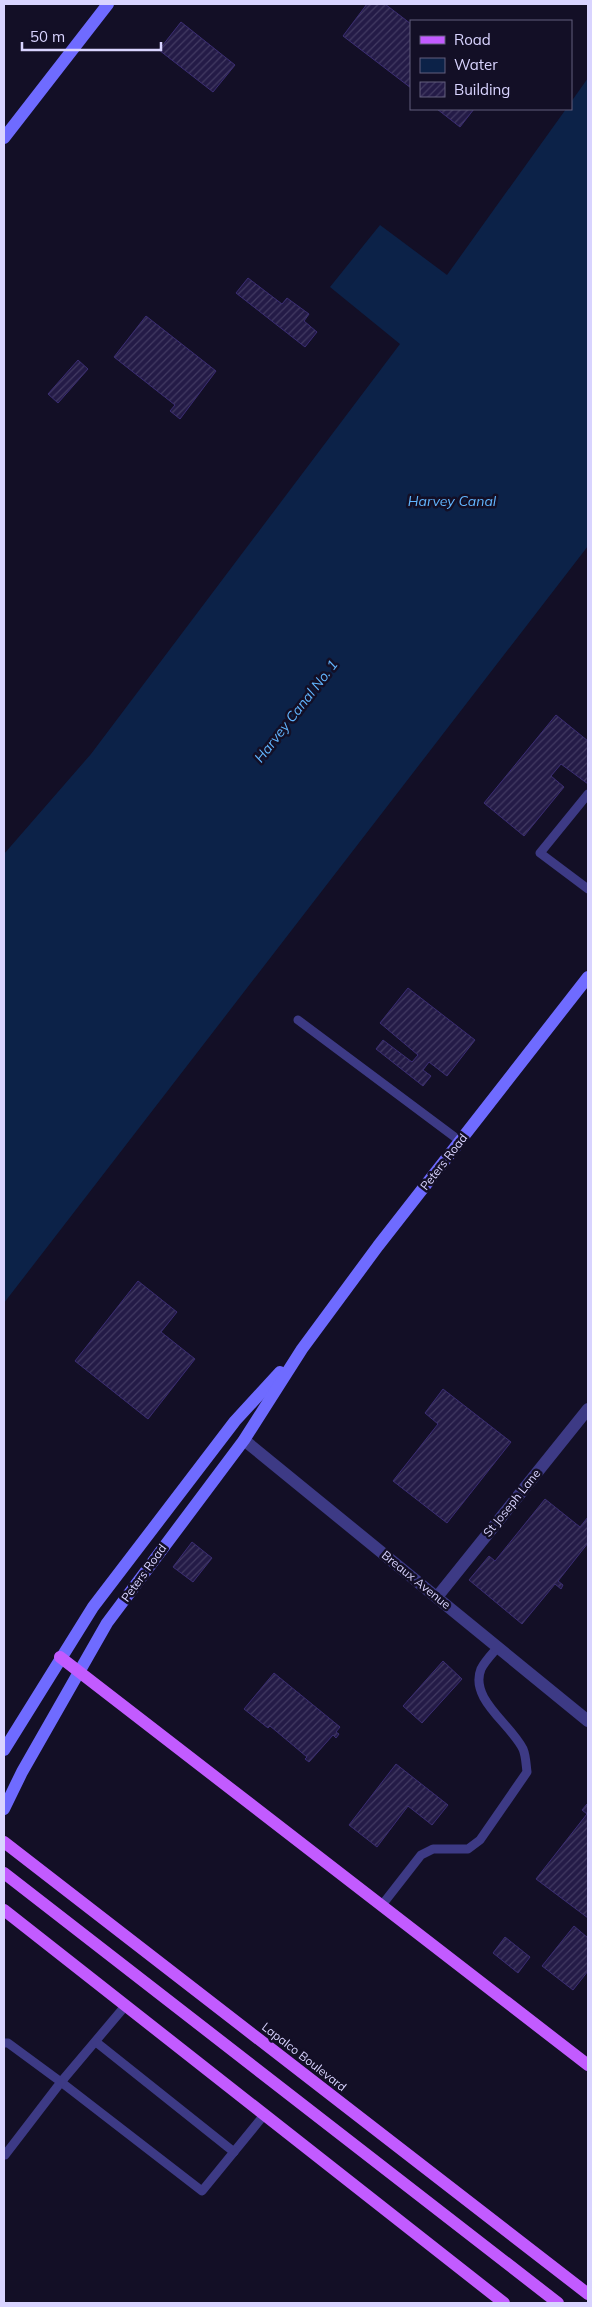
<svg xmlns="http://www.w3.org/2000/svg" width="592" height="2307" viewBox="0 0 592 2307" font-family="Mulish,sans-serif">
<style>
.water{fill:#0c2248}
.building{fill:url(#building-hatch);stroke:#3b2d73}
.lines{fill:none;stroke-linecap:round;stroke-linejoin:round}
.service{stroke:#3d3a85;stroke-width:9}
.minor{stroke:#3d3a85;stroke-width:12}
.secondary{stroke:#6f6bff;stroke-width:12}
.primary{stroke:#c25bff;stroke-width:12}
.labels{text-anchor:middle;stroke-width:5;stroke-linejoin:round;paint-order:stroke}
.street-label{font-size:12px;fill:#d9d4ff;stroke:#130f26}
.water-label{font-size:14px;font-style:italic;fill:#62b6ff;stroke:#130f26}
</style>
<defs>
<pattern id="building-hatch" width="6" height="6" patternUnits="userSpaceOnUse" patternTransform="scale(1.25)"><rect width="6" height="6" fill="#241b47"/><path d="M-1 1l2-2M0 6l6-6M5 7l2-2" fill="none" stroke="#433b63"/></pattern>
</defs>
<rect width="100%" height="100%" fill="#130f26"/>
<path class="water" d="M588 78V546L4 1303V854L91 754 400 344 330 287 380 225 447 275 566 109H571V102Z"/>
<g class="building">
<path d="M367 4H385L411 24V88L343 36Z"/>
<path d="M181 22 235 65 213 92 159 50Z"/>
<path d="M437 109H474L460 127Z"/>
<path d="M248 278 282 304 287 298 309 314 304 321 317 332 305 347 236 293Z"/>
<path d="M146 316 216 371 180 419 170 411 175 405 114 357Z"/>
<path d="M78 360 88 369 58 403 48 394Z"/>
<path d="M556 715 588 741V784L561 764 551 776 564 787 524 836 484 803Z"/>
<path d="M408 988 475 1040 447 1076 429 1062 423 1070 431 1076 423 1086 376 1049 383 1040 412 1062 418 1055 380 1023Z"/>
<path d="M138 1281 177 1312 161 1332 195 1359 148 1419 75 1361Z"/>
<path d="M443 1389 511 1442 447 1523 393 1481 438 1424 425 1413Z"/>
<path d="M545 1499 580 1527 588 1517V1543L558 1581 563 1585 561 1589 555 1584 522 1624 469 1580 489 1556 495 1561Z"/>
<path d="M192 1542 212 1558 193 1582 173 1567Z"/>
<path d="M443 1661 462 1679 422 1723 403 1706Z"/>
<path d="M274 1673 340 1727 336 1732 339 1734 336 1738 333 1735 309 1762 305 1759 307 1757 270 1726 268 1728 244 1709Z"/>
<path d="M396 1764 448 1805 432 1825 408 1806 377 1847 349 1825Z"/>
<path d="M587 1804 588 1805V1918L536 1879 587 1814 582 1810Z"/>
<path d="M574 1926 588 1938V1971L573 1990 542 1966Z"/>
<path d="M505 1937 530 1957 518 1973 493 1953Z"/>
</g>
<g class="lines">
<g class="service">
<path d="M588 794 540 853 588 889"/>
<path d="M298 1020 460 1141"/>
<path d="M382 1905 421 1855 433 1849H468L480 1840 527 1772C526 1765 526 1756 523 1749 511 1724 469 1699 481 1669 485 1661 492 1654 498 1647"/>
<path d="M126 2005 61 2082 202 2191 264 2115"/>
<path d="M96 2042 234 2152"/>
<path d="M4 2043H8L61 2082 5 2155"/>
</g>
<g class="minor">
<path d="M244 1440 588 1721"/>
<path d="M437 1597 588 1409"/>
</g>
<g class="secondary">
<path d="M4 138 108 4"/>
<path d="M4 1750 93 1607 235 1421 280 1372"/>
<path d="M4 1809 22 1772 107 1623 244 1440 302 1349 378 1246 588 977"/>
</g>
<g class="primary">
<path d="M60 1657 588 2065"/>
<path d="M4 1842 588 2294"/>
<path d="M4 1873 558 2303"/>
<path d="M4 1910 504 2303"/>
</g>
</g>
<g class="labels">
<g class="street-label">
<text transform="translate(444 1162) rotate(-52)" y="4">Peters Road</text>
<text transform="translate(512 1503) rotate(-51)" y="4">St Joseph Lane</text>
<text transform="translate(144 1573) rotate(-54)" y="4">Peters Road</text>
<text transform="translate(416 1580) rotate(39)" y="4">Breaux Avenue</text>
<text transform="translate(304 2057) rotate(38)" y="4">Lapalco Boulevard</text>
</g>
<g class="water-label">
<text x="452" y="506">Harvey Canal</text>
<text transform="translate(296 711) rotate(-52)" y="5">Harvey Canal No. 1</text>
</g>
</g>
<rect width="592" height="2307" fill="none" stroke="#d9d4ff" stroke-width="10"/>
<rect x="410" y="20" width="162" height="90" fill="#130f26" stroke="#625e7d"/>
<rect x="420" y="36" width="25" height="8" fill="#c25bff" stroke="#625e7d"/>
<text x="454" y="45" font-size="15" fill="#d9d4ff">Road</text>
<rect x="420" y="58" width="25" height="15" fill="#0c2248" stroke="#625e7d"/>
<text x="454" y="70" font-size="15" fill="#d9d4ff">Water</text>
<rect x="420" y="82" width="25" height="15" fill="url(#building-hatch)" stroke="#625e7d"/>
<text x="454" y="95" font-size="15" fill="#d9d4ff">Building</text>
<path d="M22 42v8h139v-8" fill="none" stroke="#d9d4ff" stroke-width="2.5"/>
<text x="30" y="42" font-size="15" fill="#d9d4ff" stroke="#130f26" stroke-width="4" paint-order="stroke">50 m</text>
</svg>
